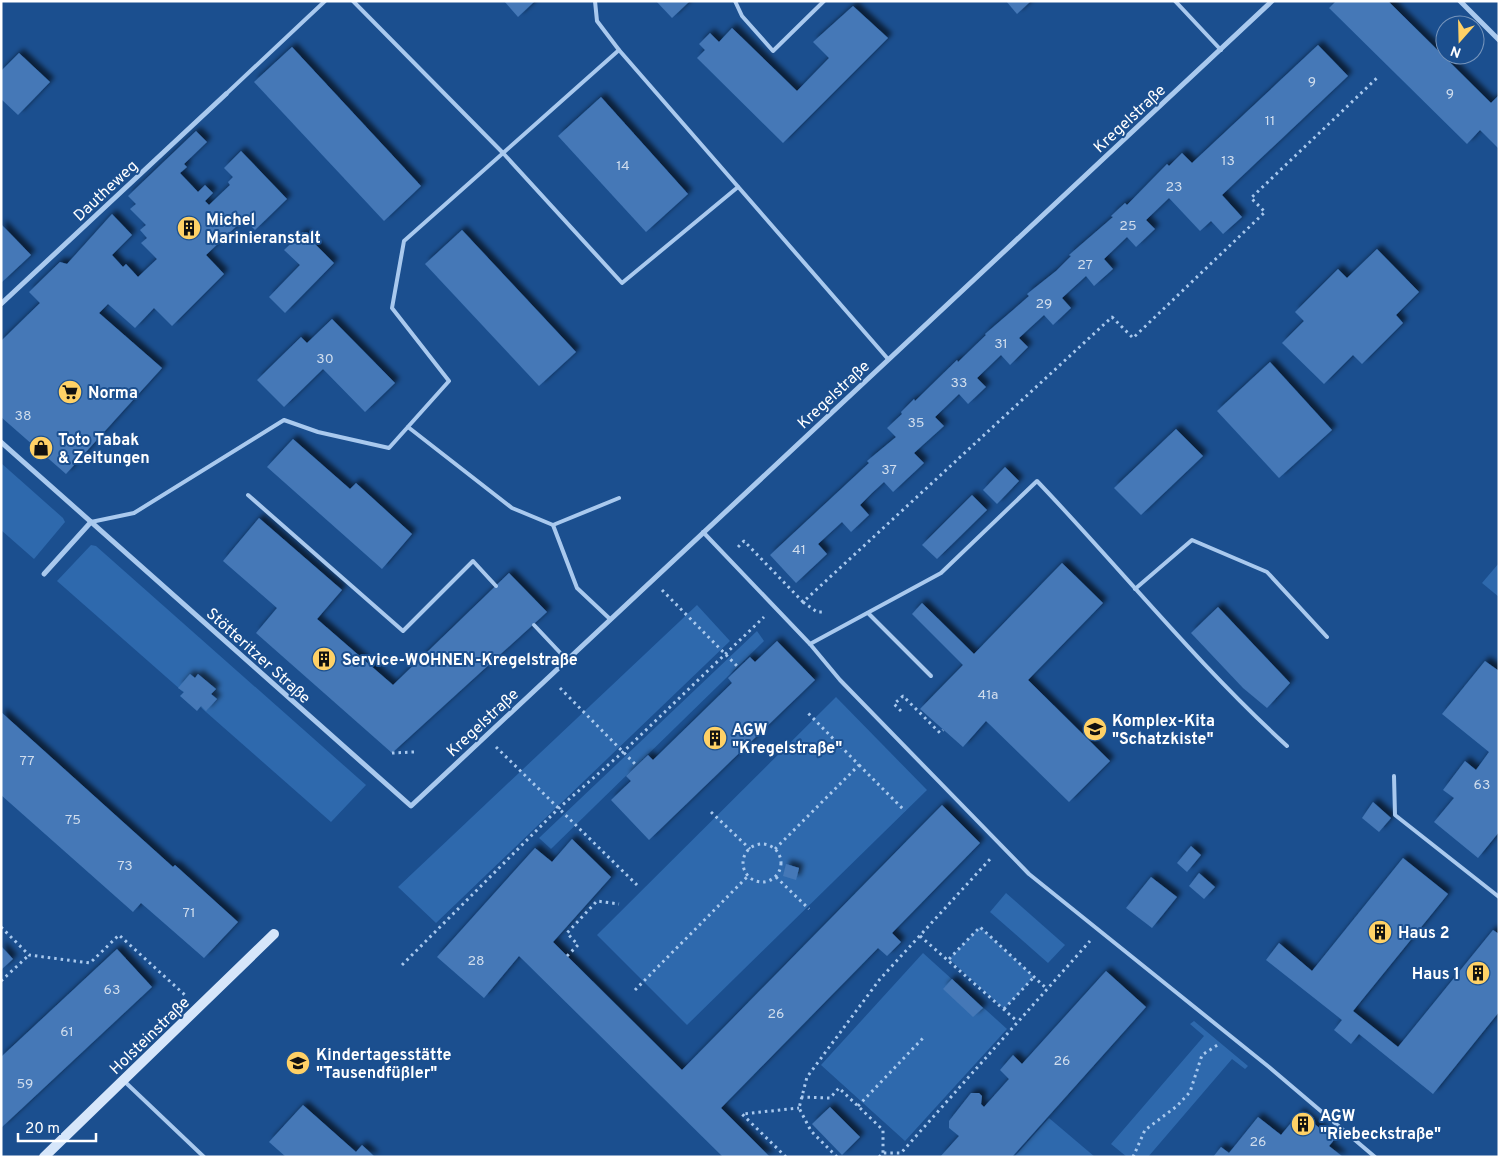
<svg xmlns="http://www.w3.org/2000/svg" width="1500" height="1158" viewBox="0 0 1500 1158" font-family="Overpass,sans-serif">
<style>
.green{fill:#2e69ad}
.building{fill:#4478b7;filter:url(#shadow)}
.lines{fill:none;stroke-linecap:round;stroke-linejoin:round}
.path{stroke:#a9c9ee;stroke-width:3;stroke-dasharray:2.5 4;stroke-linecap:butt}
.lane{stroke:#a9c9ee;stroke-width:4}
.street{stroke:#a9c9ee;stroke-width:5}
.secondary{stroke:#d6e6fa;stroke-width:10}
.labels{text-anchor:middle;stroke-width:4;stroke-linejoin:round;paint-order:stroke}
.number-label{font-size:14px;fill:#d0dded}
.street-label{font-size:16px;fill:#fff;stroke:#1b4f8f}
.poi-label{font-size:16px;font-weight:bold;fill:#fff;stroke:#1b4f8f;text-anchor:start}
</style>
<defs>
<filter id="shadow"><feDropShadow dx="4.5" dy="-4.5" stdDeviation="2.5" flood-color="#0009"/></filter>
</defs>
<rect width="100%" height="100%" fill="#1b4f8f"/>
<g class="green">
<path d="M1 463 63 518 65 522 34 559 1 530Z"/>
<path d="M91 545 96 546 366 785 331 822 57 581Z"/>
<path d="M1499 563V597L1482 583Z"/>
<path d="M697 605 730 641 436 923 398 887Z"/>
<path d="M757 631 764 641 551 849 539 838Z"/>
<path d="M836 697 927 790 687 1025 597 935Z"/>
<path d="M1006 893 1065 945 1048 963 990 912Z"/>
<path d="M980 927 1034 977 1004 1009 949 959Z"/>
<path d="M923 953 1007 1029 905 1141 821 1065Z"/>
<path d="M1194 1021 1248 1066 1245 1069 1232 1059 1148 1157H1127L1111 1144 1204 1036 1190 1024Z"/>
<path d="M1049 1118 1095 1157H1014Z"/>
</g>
<g class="building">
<path d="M504 1H535L518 17Z"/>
<path d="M656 1H690L672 18Z"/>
<path d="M1006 1H1031L1017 14Z"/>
<path d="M1336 1H1388L1491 103 1499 95V149L1480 130 1467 144 1329 8Z"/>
<path d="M853 6 888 38 783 143 697 58 705 50 699 44 710 33 719 42 732 28 797 91 829 58 813 42Z"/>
<path d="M1318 45 1348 76 1222 195 1242 217 1223 234 1211 221 1200 231 1169 198 1146 220 1155 229 1136 247 1127 237 1104 259 1113 269 1094 286 1086 276 1062 298 1071 308 1053 325 1044 315 1019 338 1028 347 1010 365 1001 355 977 378 986 387 968 404 959 394 935 417 944 426 914 453 924 463 893 492 884 482 872 493 860 505 869 515 851 532 842 522 818 544 827 554 796 583 770 555 869 463 867 461 896 437 887 428 902 414 901 412 914 399 915 401 957 360 958 362 986 335 985 334 1013 310 1029 296 1027 294 1056 271 1071 256 1069 255 1113 217 1111 216 1125 203 1127 205 1167 164 1169 166 1182 153 1192 163Z"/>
<path d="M292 47 421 186 384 221 254 82Z"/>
<path d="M19 53 50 82 18 115 1 99V71Z"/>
<path d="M601 97 688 194 646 232 558 136Z"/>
<path d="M196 131 207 142 184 164 187 167 180 173 198 192 205 185 213 193 205 201 209 205 230 185 228 182 233 177 224 168 241 151 287 199 255 230 244 219 206 255 224 274 172 326 154 308 135 328 108 304 99 313 162 368 66 474 1 417V341L40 303 29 292 60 262 67 264 112 214 132 235 112 255 123 267 126 264 138 277 157 259 141 243 147 238 140 230 146 225 130 209 136 204 128 196Z"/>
<path d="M1 224 31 255 1 283Z"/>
<path d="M462 230 576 352 539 386 425 264Z"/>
<path d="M303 232 334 263 285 313 269 297 300 265 284 250Z"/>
<path d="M1377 249 1419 292 1396 315 1403 323 1362 364 1353 355 1324 384 1282 343 1304 321 1295 312 1338 269 1347 278Z"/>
<path d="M332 319 395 383 365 412 323 369 284 407 257 380 301 337 307 343Z"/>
<path d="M1270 362 1332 430 1279 478 1217 411Z"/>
<path d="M1176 429 1203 456 1141 515 1114 488Z"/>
<path d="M293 439 350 489 356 483 412 534 382 569 267 467Z"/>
<path d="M1005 467 1019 481 997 504 983 490Z"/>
<path d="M972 495 987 510 937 559 922 545Z"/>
<path d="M259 518 342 590 317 619 393 685 509 573 547 612 392 753 256 633 277 608 223 561Z"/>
<path d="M1062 563 1103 603 1028 680 1110 761 1069 802 986 721 963 747 920 709 963 665 912 614 922 603 974 654Z"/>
<path d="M1218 607 1290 683 1267 708 1243 688 1191 633Z"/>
<path d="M777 641 815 680 649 840 611 800 631 781 626 776 648 755 653 760 732 683 728 678 750 657 755 662Z"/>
<path d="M1485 661 1499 671V832L1478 858 1434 822 1454 798 1443 790 1465 761 1476 770 1489 752 1442 714Z"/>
<path d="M190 674 195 678 198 674 216 689 211 694 217 699 206 711 201 706 197 711 180 696 184 692 178 688Z"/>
<path d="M1 712 173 867 175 865 238 922 204 958 141 903 133 912 1 795Z"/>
<path d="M1373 802 1391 818 1379 832 1362 818Z"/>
<path d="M942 805 980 843 892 933 901 942 887 956 878 948 721 1108 770 1157H723L519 956 484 998 437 957 535 848 552 862 572 839 611 877 553 942 682 1070Z"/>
<path d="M1191 846 1201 855 1187 872 1177 863Z"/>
<path d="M1403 858 1448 894 1353 1011 1398 1047 1493 930 1499 934V1012L1433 1094 1359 1034 1351 1044 1334 1030 1342 1020 1266 960 1279 943 1312 971Z"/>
<path d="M786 864 799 868 796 880 783 876Z"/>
<path d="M1199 873 1215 887 1204 899 1189 886Z"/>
<path d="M1151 877 1177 897 1152 928 1126 908Z"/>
<path d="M1 946 13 959 1 970Z"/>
<path d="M117 949 152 987 1 1128V1057Z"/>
<path d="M1106 971 1146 1007 1012 1157H940L959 1136 949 1128V1121L971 1093H979L982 1096 981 1104 984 1107 1009 1079 1000 1070 1013 1055 1022 1064Z"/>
<path d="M952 979 983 1008 973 1017 943 989Z"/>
<path d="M303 1105 356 1152 362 1145 375 1157H286L269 1142Z"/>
<path d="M830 1107 860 1137 842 1155 812 1124Z"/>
<path d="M1300 1112 1334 1140 1329 1146 1343 1157H1213L1221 1147 1229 1153 1258 1117 1281 1135Z"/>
</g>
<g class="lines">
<g class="path">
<path d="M738 547 744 541 803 602 1112 317 1133 338 1265 212 1251 198 1378 77"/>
<path d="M662 590 739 668"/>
<path d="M803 602 817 612H825"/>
<path d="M560 688 637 766"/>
<path d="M901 711 894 704 903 696 940 733 943 730"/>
<path d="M496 747 637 885"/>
<path d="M392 753 414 752"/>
<path d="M859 765 905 811"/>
<path d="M711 812 750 849"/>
<circle cx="762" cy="863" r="19"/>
<path d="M775 849 859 765 808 713"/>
<path d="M776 877 809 909"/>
<path d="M1 927 29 955 90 963 119 935 186 996"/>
<path d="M920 936 1017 1021"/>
<path d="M567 956 578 945 567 933 597 901 619 904"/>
<path d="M949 959 980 927 1046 988"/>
<path d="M402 965 559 808 623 752 764 617"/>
<path d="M1 981 29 955"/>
<path d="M635 990 748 876"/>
<path d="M1004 1009 1034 977"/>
<path d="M801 1097 830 1098 839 1088 883 1130V1157"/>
<path d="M858 1106 924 1037"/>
<path d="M786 1157 742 1114 799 1108"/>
<path d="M837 1157 811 1131 799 1108 807 1077 880 979 992 857"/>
<path d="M879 1157 883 1153H901L1090 941"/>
<path d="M1133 1157 1145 1130 1177 1106 1190 1092 1202 1055 1219 1044"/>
</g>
<g class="lane">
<path d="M353 1 503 153 622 283 738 187"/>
<path d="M595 1 597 21 619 50 888 359"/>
<path d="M735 1 742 16 773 51 824 1"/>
<path d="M1175 1 1221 50"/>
<path d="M226 94 325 1"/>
<path d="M408 427 512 508 553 525 619 498"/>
<path d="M248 495 403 631 473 561 496 586"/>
<path d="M91 522 134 513 284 420 318 432 389 448 449 381 392 308 404 241 619 50"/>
<path d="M553 525 577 588 610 619"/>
<path d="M703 532 810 644 840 680 1029 874 1269 1067 1375 1157"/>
<path d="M1135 589 1192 540 1267 572 1327 637"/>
<path d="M868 613 931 676"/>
<path d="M534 625 567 660"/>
<path d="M810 644 941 573 1037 481C1121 569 1197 664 1287 746"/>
<path d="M1394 776 1395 815 1499 897"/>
<path d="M124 1081 204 1157"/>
</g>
<g class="street">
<path d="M1460 1 1499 40"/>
<path d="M1 304 226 94"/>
<path d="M1 442 411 806 1272 1"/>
<path d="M44 574 91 522"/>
</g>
<path class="secondary" d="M44 1157 274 934"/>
</g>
<defs>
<g id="building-disc" transform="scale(1.25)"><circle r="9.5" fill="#ffd166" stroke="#1b4f8f"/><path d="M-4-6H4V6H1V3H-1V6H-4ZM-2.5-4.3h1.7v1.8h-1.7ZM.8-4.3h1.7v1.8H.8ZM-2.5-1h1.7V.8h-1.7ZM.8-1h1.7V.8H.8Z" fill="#111"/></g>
<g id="supermarket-disc" transform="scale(1.25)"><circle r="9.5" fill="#ffd166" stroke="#1b4f8f"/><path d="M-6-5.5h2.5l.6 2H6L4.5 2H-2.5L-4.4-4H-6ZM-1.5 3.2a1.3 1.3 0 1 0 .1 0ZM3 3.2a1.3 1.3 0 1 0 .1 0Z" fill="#111"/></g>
<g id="shop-disc" transform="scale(1.25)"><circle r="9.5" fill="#ffd166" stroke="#1b4f8f"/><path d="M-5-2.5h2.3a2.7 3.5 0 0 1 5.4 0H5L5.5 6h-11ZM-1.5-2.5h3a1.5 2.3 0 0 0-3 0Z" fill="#111"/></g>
<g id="school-disc" transform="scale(1.25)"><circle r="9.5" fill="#ffd166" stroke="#1b4f8f"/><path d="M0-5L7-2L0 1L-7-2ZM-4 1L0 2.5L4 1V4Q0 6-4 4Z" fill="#111"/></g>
</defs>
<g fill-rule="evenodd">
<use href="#building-disc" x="189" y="228"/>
<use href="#supermarket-disc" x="70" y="392"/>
<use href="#shop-disc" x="41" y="448"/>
<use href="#building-disc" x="324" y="659"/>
<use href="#school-disc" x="1095" y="729"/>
<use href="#building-disc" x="715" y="738"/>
<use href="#building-disc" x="1380" y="932"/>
<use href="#building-disc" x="1478" y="973"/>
<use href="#school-disc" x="298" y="1063"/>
<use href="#building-disc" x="1303" y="1124"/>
</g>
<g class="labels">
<g class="number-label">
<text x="1312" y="86">9</text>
<text x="1450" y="98">9</text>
<text x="1270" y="125">11</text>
<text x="1228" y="165">13</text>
<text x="623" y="170">14</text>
<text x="1174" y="191">23</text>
<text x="1128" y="230">25</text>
<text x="1085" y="269">27</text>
<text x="1044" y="308">29</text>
<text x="1001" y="348">31</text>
<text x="325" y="363">30</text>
<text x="959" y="387">33</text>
<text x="23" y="420">38</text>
<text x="916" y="427">35</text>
<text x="889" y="474">37</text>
<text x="799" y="554">41</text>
<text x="988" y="699">41a</text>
<text x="27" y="765">77</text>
<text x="1482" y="789">63</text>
<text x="73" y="824">75</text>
<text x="125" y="870">73</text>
<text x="189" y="917">71</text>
<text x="476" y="965">28</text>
<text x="112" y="994">63</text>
<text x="776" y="1018">26</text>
<text x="67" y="1036">61</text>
<text x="1062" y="1065">26</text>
<text x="25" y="1088">59</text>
<text x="1258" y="1146">26</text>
</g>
<g class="street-label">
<text transform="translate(1129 118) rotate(-43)" y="6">Kregelstraße</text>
<text transform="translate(105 190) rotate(-43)" y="6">Dautheweg</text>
<text transform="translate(833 394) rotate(-43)" y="6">Kregelstraße</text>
<text transform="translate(259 655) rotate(42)" y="6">Stötteritzer Straße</text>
<text transform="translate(482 722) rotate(-43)" y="6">Kregelstraße</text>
<text transform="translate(149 1035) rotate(-44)" y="6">Holsteinstraße</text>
</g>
<g class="poi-label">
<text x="206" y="225">Michel<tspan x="206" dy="18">Marinieranstalt</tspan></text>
<text x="88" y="398">Norma</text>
<text x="58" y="445">Toto Tabak<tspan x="58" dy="18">&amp; Zeitungen</tspan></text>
<text x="342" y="665">Service-WOHNEN-Kregelstraße</text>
<text x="1112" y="726">Komplex-Kita<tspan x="1112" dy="18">"Schatzkiste"</tspan></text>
<text x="732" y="735">AGW<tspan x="732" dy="18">"Kregelstraße"</tspan></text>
<text x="1398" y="938">Haus 2</text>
<text x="1460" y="979" text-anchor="end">Haus 1</text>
<text x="316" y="1060">Kindertagesstätte<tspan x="316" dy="18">"Tausendfüßler"</tspan></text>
<text x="1320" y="1121">AGW<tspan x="1320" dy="18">"Riebeckstraße"</tspan></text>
</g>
</g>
<rect width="1500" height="1158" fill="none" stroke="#ffffff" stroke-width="5"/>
<g transform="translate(1460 40) rotate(200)"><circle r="24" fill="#1b4f8f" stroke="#7695bc"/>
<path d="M0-4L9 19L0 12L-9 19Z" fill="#ffd166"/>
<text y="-8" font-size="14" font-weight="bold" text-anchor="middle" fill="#ffffff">N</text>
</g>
<path d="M18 1133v8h78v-8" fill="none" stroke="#ffffff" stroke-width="2.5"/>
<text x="25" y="1133" font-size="15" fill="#ffffff" stroke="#1b4f8f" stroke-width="4" paint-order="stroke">20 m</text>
</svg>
